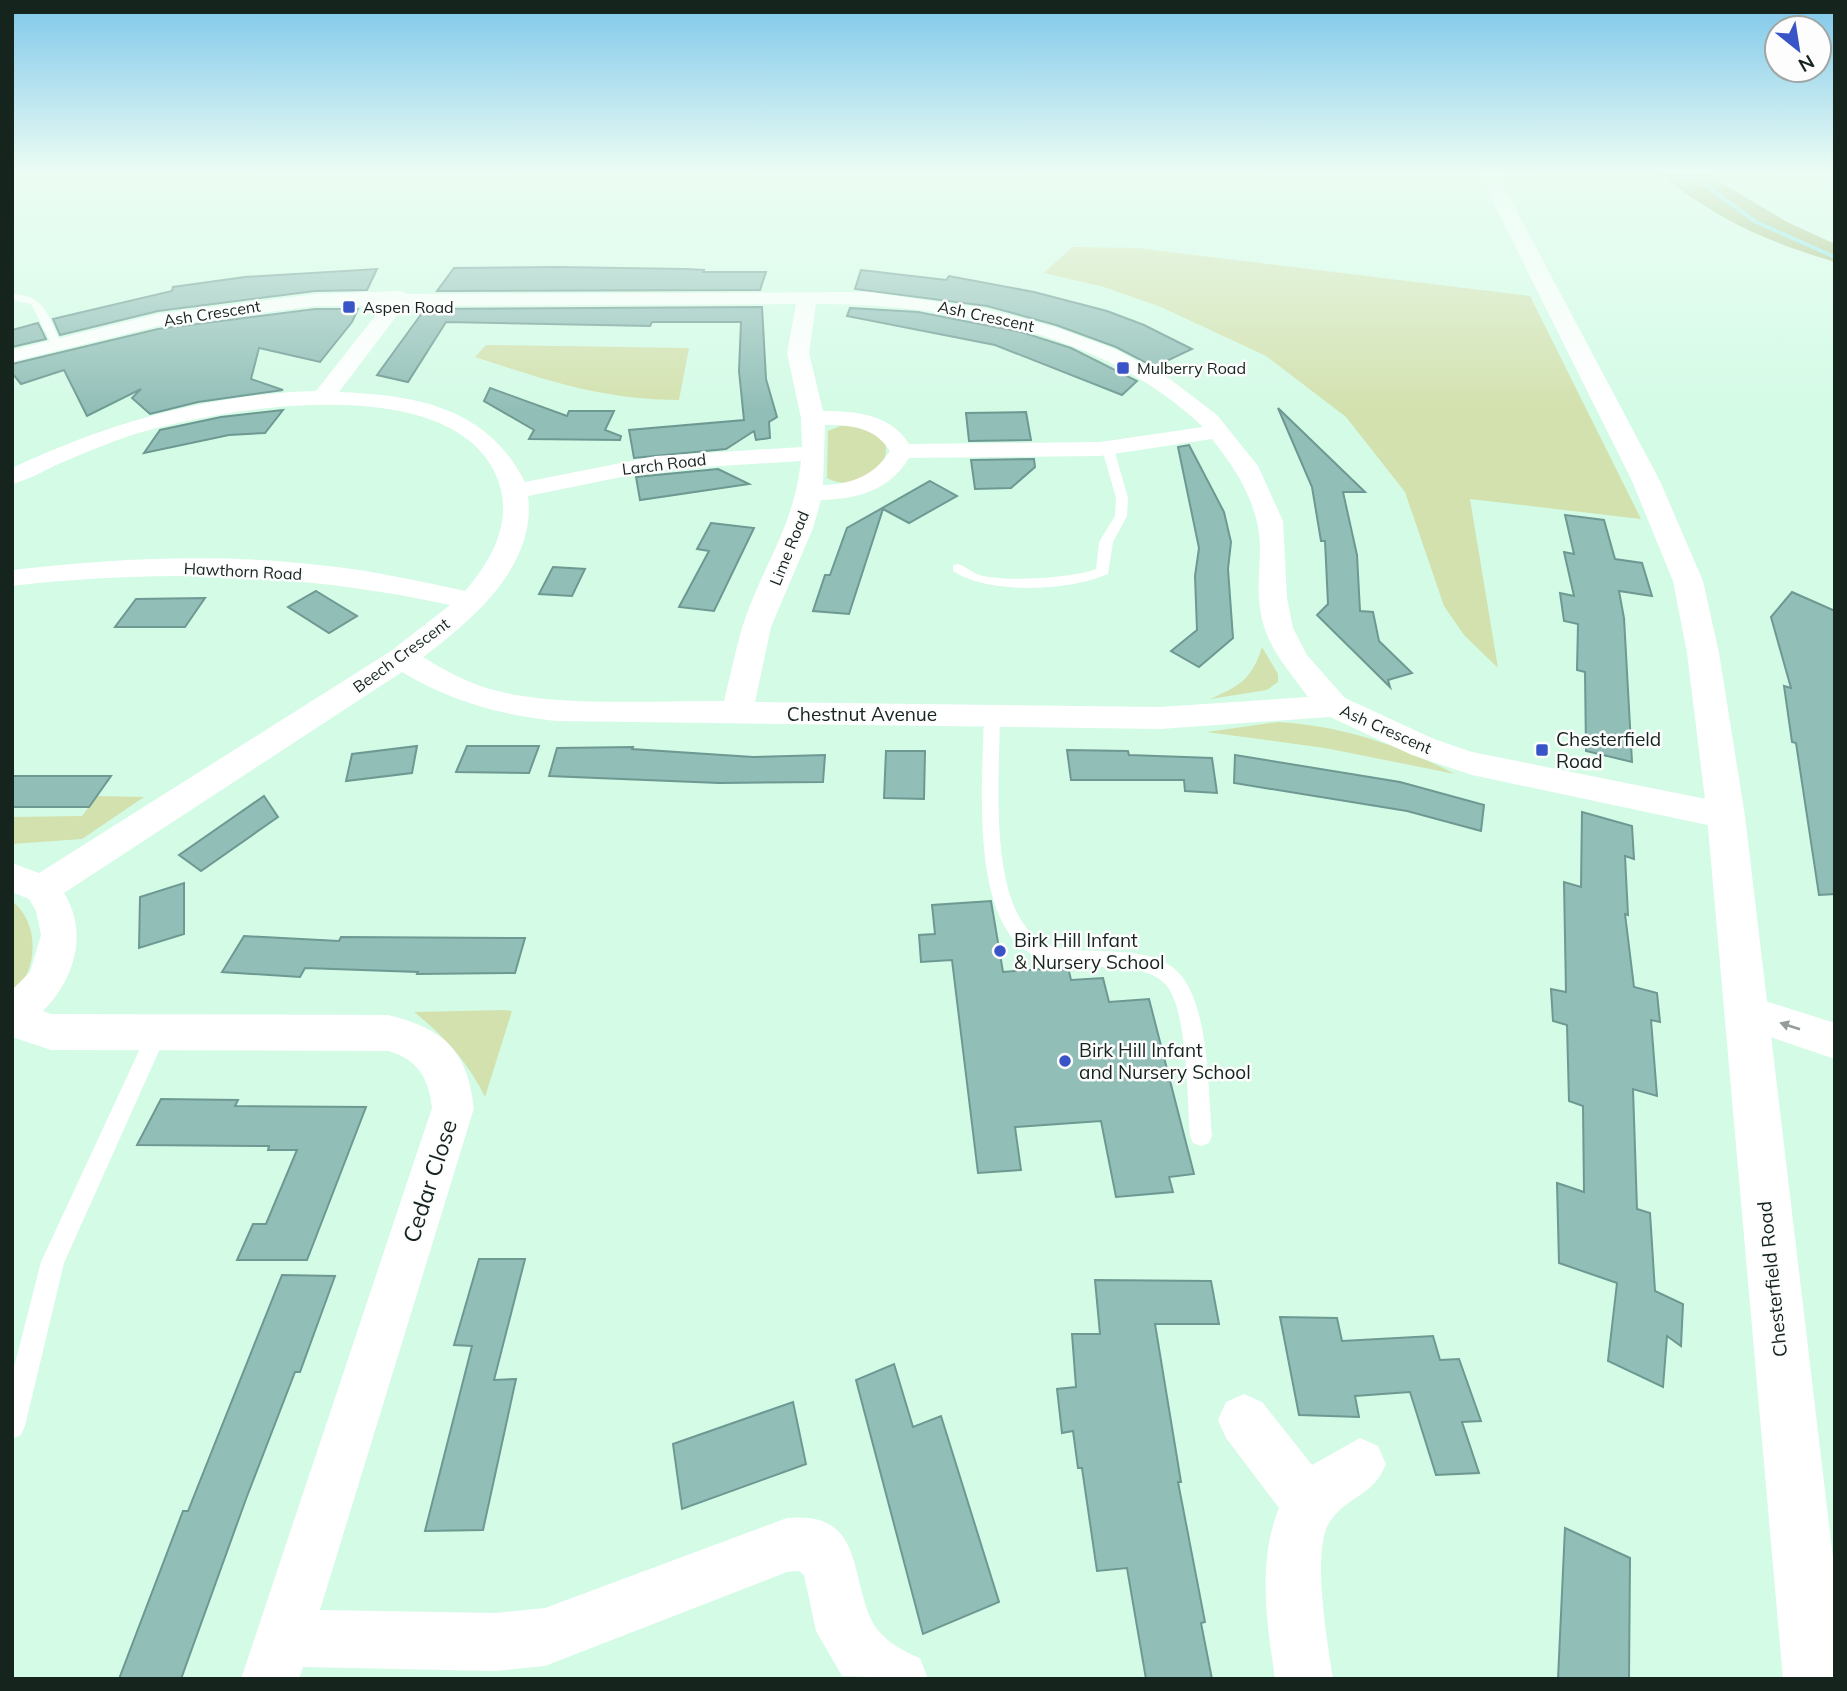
<svg xmlns="http://www.w3.org/2000/svg" width="1847" height="1691" viewBox="0 0 1847 1691" font-family="Mulish,sans-serif">
<style>
.green{fill:#d3e1ae}
.forest{fill:#a4b670}
.lines{fill:none;stroke-linecap:round;stroke-linejoin:round}
.stream{fill:#7fe3ee;fill-rule:evenodd}
.building{fill:#91beb7;stroke:#6d9992;stroke-width:2}
.service{fill:#fff;fill-rule:evenodd}
.minor{fill:#fff;fill-rule:evenodd}
.secondary{fill:#fff;fill-rule:evenodd}
.oneway{fill:#969c99}
.poi-dot{fill:#3954c6;stroke:#fdfdfd;stroke-width:2.5}
.labels{text-anchor:middle;stroke-width:5;stroke-linejoin:round;paint-order:stroke}
.far-poi-label{font-size:16px;fill:#15241d;stroke:#fdfdfd;text-anchor:start}
.far-street-label{font-size:16px;fill:#15241d;stroke:#fdfdfd}
.street-label{font-size:19px;fill:#15241d;stroke:#fdfdfd}
.poi-label{font-size:19px;fill:#15241d;stroke:#fdfdfd;text-anchor:start}
.near-street-label{font-size:23px;fill:#15241d;stroke:#fdfdfd}
</style>
<rect width="100%" height="100%" fill="#d4fbe6"/>
<g class="green">
<path d="M1072 247 1137 248 1530 296 1641 519 1470 499 1498 668 1464 635 1444 606 1405 492 1346 417 1266 356 1161 307 1104 287 1044 273Z"/>
<path d="M486 345 689 348 679 400C604 400 545 380 475 357Z"/>
<path d="M848 423 858 424 885 441C893 473 853 493 827 478L828 431Z"/>
<path d="M1262 647 1278 674V682L1267 690 1210 699C1240 686 1252 679 1262 647Z"/>
<path d="M1278 722C1343 726 1398 745 1455 774L1325 748 1207 732Z"/>
<path d="M97 796 144 797 82 839 12 844V817L82 816Z"/>
<path d="M12 901C40 923 39 971 12 994Z"/>
<path d="M504 1010 512 1011 485 1097C469 1063 443 1035 414 1012Z"/>
</g>
<path class="forest" d="M1660 174H1707L1787 222 1835 244V262C1765 241 1718 220 1660 174Z"/>
<g class="lines">
<path class="stream" d="M1682 174H1688L1706 183 1758 221 1835 255V259L1754 223 1702 185Z"/>
</g>
<g class="building">
<path d="M557 267 686 269 704 270 703 272H766L760 290 437 291 454 268Z"/>
<path d="M377 269 367 290 315 291 158 311 60 335 53 319 172 291 173 287 245 277Z"/>
<path d="M861 270 946 280 949 276 1034 292 1107 311 1144 325 1192 349 1154 367 1116 347 1056 325 987 306 855 289Z"/>
<path d="M762 307 766 379 777 417 769 422 770 438 756 440 754 431 726 449 634 458 629 430 744 420 739 371 741 322H652L650 326 446 322 408 382 377 375 425 309Z"/>
<path d="M850 308 918 312 1021 332 1071 348 1137 381 1122 395 995 345 847 316Z"/>
<path d="M315 309H358L352 322 320 362 259 348 251 379 283 390 198 402 150 414 132 398 141 389 87 416 64 370 21 384 12 373V364L158 329Z"/>
<path d="M38 323 46 339 12 347V330Z"/>
<path d="M490 388 567 416 569 411H614L605 430 621 436 620 440 529 439 534 430 484 401Z"/>
<path d="M1278 408 1365 492H1343L1357 555 1360 611 1373 612 1379 641 1412 673 1388 680 1390 687 1317 615 1328 604 1325 541H1321L1312 487Z"/>
<path d="M283 410 265 433 229 435 144 453 160 430 221 417Z"/>
<path d="M1026 412 1031 440 969 441 966 413Z"/>
<path d="M1189 445 1224 512 1231 542 1228 569 1233 638 1199 667 1171 651 1197 630 1195 576 1199 548 1178 447Z"/>
<path d="M1034 459 1035 467 1011 488 975 489 971 460Z"/>
<path d="M718 469 749 484 640 500 636 477Z"/>
<path d="M930 481 957 496 909 523 883 509 849 614 813 611 825 575H830L847 528Z"/>
<path d="M1565 515 1604 520 1615 559 1642 563 1652 596 1619 591 1624 618 1632 762 1586 751 1585 672 1577 670 1578 624 1564 621 1560 593 1574 596 1564 552 1574 554Z"/>
<path d="M711 523 754 528 714 611 679 607 709 551 697 549Z"/>
<path d="M553 567 585 569 572 596 539 594Z"/>
<path d="M316 591 357 616 329 633 288 607Z"/>
<path d="M1792 592 1835 611V894L1819 895 1796 743 1792 742 1784 686 1791 688 1771 617Z"/>
<path d="M205 598 185 627H115L136 599Z"/>
<path d="M417 746 412 773 346 781 352 754Z"/>
<path d="M467 746H539L529 773 456 772Z"/>
<path d="M633 747 632 749 753 757 825 755 823 782 719 783 549 776 557 748Z"/>
<path d="M1067 750 1128 751 1129 755 1212 758 1217 793 1185 791 1184 780H1071Z"/>
<path d="M886 751H925L924 799 884 798Z"/>
<path d="M1235 755 1400 782 1484 805 1481 831 1407 811 1234 783Z"/>
<path d="M12 776H111L89 807H12Z"/>
<path d="M264 796 278 817 201 871 179 855Z"/>
<path d="M1582 812 1632 826 1634 859 1625 856 1628 915 1625 914 1634 987 1657 993 1660 1022 1651 1020 1657 1096 1633 1089 1637 1209 1650 1213 1655 1291 1683 1304 1681 1346 1667 1336 1663 1387 1608 1361 1617 1283 1559 1263 1557 1183 1584 1192 1583 1106 1569 1101 1567 1025 1553 1021 1551 989 1566 992 1564 882 1581 887Z"/>
<path d="M184 883V934L139 948 140 897Z"/>
<path d="M991 901 1003 972 1068 967 1071 980 1103 978 1109 1002 1149 999 1194 1174 1169 1177 1173 1192 1116 1197 1101 1121 1015 1127 1021 1170 978 1173 952 960 921 962 919 935 935 934 932 905Z"/>
<path d="M244 936 339 941 341 937 525 938 515 973 417 974 418 972 305 968 300 977 222 972Z"/>
<path d="M161 1099 238 1100 235 1106 366 1107 307 1260H237L253 1224H266L297 1150H268L269 1146 137 1145Z"/>
<path d="M479 1259H525L494 1380 516 1379 483 1530 425 1531 472 1346 454 1345Z"/>
<path d="M282 1275 335 1276 300 1372H295L246 1499 181 1679H119L183 1511H188Z"/>
<path d="M1095 1280 1211 1281 1219 1324H1155L1181 1482H1178L1205 1622 1201 1623 1212 1679H1146L1127 1568 1097 1571 1082 1468H1078L1073 1431 1062 1433 1057 1389 1076 1387 1072 1334H1100Z"/>
<path d="M1280 1317 1337 1318 1342 1341 1433 1336 1440 1360 1459 1359 1481 1421 1462 1422 1479 1473 1436 1475 1410 1392 1355 1396 1359 1417 1299 1415Z"/>
<path d="M894 1364 913 1427 941 1416 999 1602 923 1634 856 1380Z"/>
<path d="M793 1402 806 1464 682 1509 673 1444Z"/>
<path d="M1565 1528 1630 1558 1629 1679H1558Z"/>
</g>
<g class="lines">
<g class="service">
<path d="M12 294C47 296 47 315 61 343L60 345H52L31 304 12 300Z"/>
<path d="M1104 446 1114 449 1128 498 1127 516 1113 542 1108 574C1070 591 988 595 953 571V565L958 564C965 566 970 571 977 574 1000 583 1074 578 1096 569L1099 542 1115 516 1116 498 1102 449Z"/>
<path d="M992 709 1000 714C1000 771 986 907 1041 941 1057 951 1080 950 1098 951 1124 952 1159 952 1178 972 1210 1005 1208 1092 1212 1136L1209 1143 1201 1146 1193 1143 1190 1136C1187 1101 1188 1010 1166 985 1148 965 1114 968 1090 967 1069 965 1046 963 1028 952 969 916 983 774 984 714Z"/>
<path d="M157 1024 164 1027 167 1033 64 1263 25 1426 21 1435 12 1439V1375L41 1262 150 1027Z"/>
</g>
<g class="minor">
<path d="M400 291 408 294 870 292 986 309 1055 327 1115 349 1170 379 1217 415 1258 466 1283 521 1287 598 1293 628 1307 655 1345 698 1434 739 1472 752 1726 803 1738 807 1743 816 1738 825 1726 829 1472 775 1412 755 1330 717 1160 729 556 721C500 715 450 701 402 672L64 893C89 933 74 980 43 1011L51 1014 388 1015C444 1029 467 1049 474 1108L320 1610 496 1613 545 1608 787 1518C861 1511 850 1569 870 1617 879 1638 900 1650 920 1658L928 1679 842 1676 816 1631 804 1575 799 1571 787 1572 545 1666 496 1671 303 1667 299 1679H241L432 1108C429 1079 418 1059 388 1051L51 1050 12 1037V990L30 972 41 935 36 911 29 899 12 892V863L39 873 391 651 450 605C304 573 161 569 12 586V570C117 558 223 553 328 566 374 571 419 581 465 591 495 557 516 514 494 471 443 370 221 408 135 434 108 443 82 454 56 465 42 472 28 480 12 484V468C109 422 210 394 316 391L383 306H315L158 326 12 362V350L158 314 315 294ZM796 304 787 353 801 418 802 447 656 456 525 482C487 407 416 395 339 392L404 306ZM816 304C948 304 1104 331 1203 427L1100 442 909 444C891 414 855 411 823 411L809 353ZM825 425C851 425 875 427 890 451 874 476 852 484 823 485ZM1212 439C1236 469 1259 505 1260 545 1260 570 1256 595 1262 619 1269 650 1290 672 1308 697L1160 707 755 702 771 627 813 528 821 500C857 499 889 491 909 458L1100 456ZM801 461C793 530 762 566 742 628 735 652 730 677 724 701 655 700 556 708 490 689 466 682 444 670 423 657 473 620 537 565 528 496L656 470Z"/>
<path d="M1746 995 1835 1023V1059L1732 1024 1726 1012 1732 1000Z"/>
<path d="M1244 1394 1262 1402 1312 1465 1360 1438 1378 1446 1386 1464C1373 1497 1350 1494 1331 1520 1310 1546 1328 1645 1333 1679H1275C1267 1623 1257 1562 1279 1508L1226 1438 1218 1420 1226 1402Z"/>
</g>
<path class="secondary" d="M1479 174H1497L1660 481 1703 581 1719 653 1745 816 1835 1575V1679H1783L1707 816 1687 653 1673 581 1632 481Z"/>
</g>
<defs><path id="oneway-solid" d="M-6-.8H1V-3.2L6.5 0L1 3.2V.8H-6Z" transform="scale(1.75)"/></defs>
<use class="oneway" href="#oneway-solid" transform="translate(1790 1026) rotate(-162)"/>
<linearGradient id="sky" x2="0" y2="1"><stop stop-color="#7ec7ea"/><stop offset="0.42" stop-color="#ecfdf4"/><stop offset="1" stop-color="#ecfdf4" stop-opacity="0"/></linearGradient>
<rect width="1847" height="411" fill="url(#sky)"/>
<g class="poi-dot">
<rect x="342" y="300" width="14" height="14" rx="3.5"/>
<rect x="1116" y="361" width="14" height="14" rx="3.5"/>
<rect x="1535" y="743" width="14" height="14" rx="3.5"/>
<circle cx="1000" cy="951" r="7"/>
<circle cx="1065" cy="1061" r="7"/>
</g>
<g class="labels">
<g class="far-poi-label">
<text x="363" y="313">Aspen Road</text>
<text x="1137" y="374">Mulberry Road</text>
</g>
<g class="far-street-label">
<text transform="translate(212 313) rotate(-9)" y="6">Ash Crescent</text>
<text transform="translate(986 316) rotate(12)" y="6">Ash Crescent</text>
<text transform="translate(664 464) rotate(-7)" y="6">Larch Road</text>
<text transform="translate(789 548) rotate(-68)" y="6">Lime Road</text>
<text transform="translate(243 571) rotate(3)" y="6">Hawthorn Road</text>
<text transform="translate(401 655) rotate(-36)" y="6">Beech Crescent</text>
<text transform="translate(1386 729) rotate(24)" y="6">Ash Crescent</text>
</g>
<g class="street-label">
<text x="862" y="721">Chestnut Avenue</text>
<text transform="translate(1772 1279) rotate(-96)" y="7">Chesterfield Road</text>
</g>
<g class="poi-label">
<text x="1556" y="746">Chesterfield<tspan x="1556" dy="22">Road</tspan></text>
<text x="1014" y="947">Birk Hill Infant<tspan x="1014" dy="22">&amp; Nursery School</tspan></text>
<text x="1079" y="1057">Birk Hill Infant<tspan x="1079" dy="22">and Nursery School</tspan></text>
</g>
<g class="near-street-label">
<text transform="translate(430 1181) rotate(-72)" y="8">Cedar Close</text>
</g>
</g>
<rect width="1847" height="1691" fill="none" stroke="#15241d" stroke-width="28"/>
<g transform="translate(1798 49) rotate(150)"><circle r="33" fill="#fdfdfd" stroke="#a0a6a3" stroke-width="2"/>
<path d="M0-5L12 26L0 18L-12 26Z" fill="#3954c6"/>
<text y="-10" font-size="19" font-weight="bold" text-anchor="middle" fill="#15241d">N</text>
</g>
</svg>
